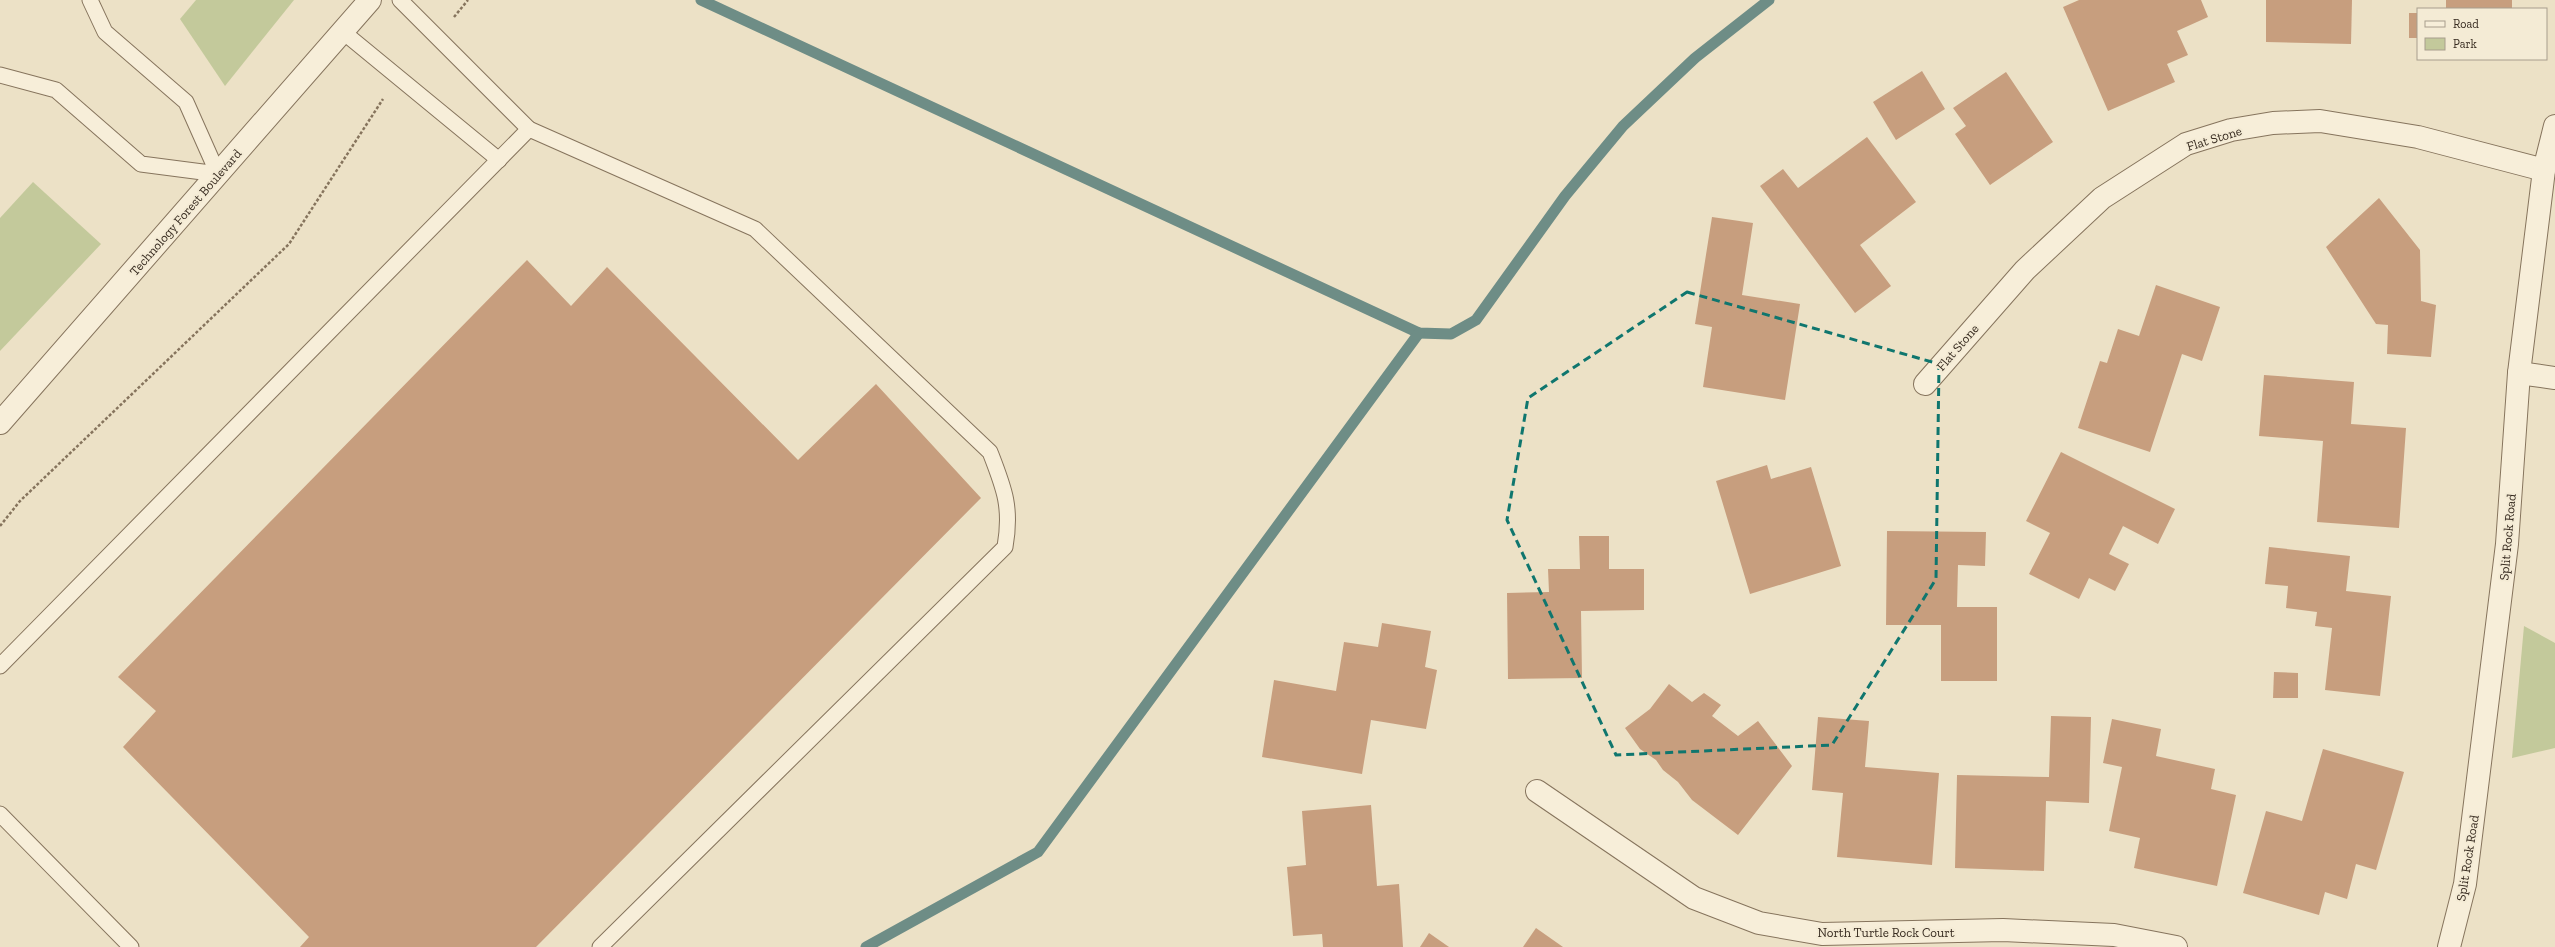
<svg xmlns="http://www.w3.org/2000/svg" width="2555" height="947" viewBox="0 0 2555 947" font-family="'Zilla Slab',serif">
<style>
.green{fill:#c3c99b}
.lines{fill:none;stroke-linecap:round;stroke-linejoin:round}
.stream{stroke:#6e8d86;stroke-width:11}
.building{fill:#c79e7e}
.service-casing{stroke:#86745d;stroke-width:17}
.minor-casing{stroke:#86745d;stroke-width:24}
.tertiary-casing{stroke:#86745d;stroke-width:24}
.path{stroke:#86745d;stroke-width:2.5;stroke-dasharray:3 2;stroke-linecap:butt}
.service{stroke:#f7eed9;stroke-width:15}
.minor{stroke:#f7eed9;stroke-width:22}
.tertiary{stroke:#f7eed9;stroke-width:22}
.marked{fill:none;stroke:#0f766e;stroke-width:3;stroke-dasharray:8 5;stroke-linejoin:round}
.labels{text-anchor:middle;stroke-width:4;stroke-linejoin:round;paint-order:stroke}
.street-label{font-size:13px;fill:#372b20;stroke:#f4ebd5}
</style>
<rect width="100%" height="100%" fill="#ece1c6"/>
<g class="green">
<path d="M196 0H294L225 86 180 19Z"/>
<path d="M33 182 101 244 0 351V218Z"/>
<path d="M2524 626 2555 643V748L2512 758Z"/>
</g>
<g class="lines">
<g class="stream">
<path d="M701 0 1419 333 1451 334 1476 320 1565 196 1623 126 1695 58 1769 0"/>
<path d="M866 947 1038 852 1419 333"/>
</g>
</g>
<g class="building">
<path d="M2079 0H2201L2208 17 2177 31 2188 55 2167 64 2175 82 2108 111 2063 7Z"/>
<path d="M2266 0H2352L2351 44 2266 42Z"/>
<rect x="2446" y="0" width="66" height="9"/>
<rect x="2409" y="13" width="9" height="25"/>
<path d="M1922 71 1945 109 1896 140 1873 102Z"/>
<path d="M2006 72 2053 142 1990 185 1955 134 1966 126 1953 108Z"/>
<path d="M1867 137 1916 202 1860 245 1891 286 1855 313 1760 186 1783 169 1798 188Z"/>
<path d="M2379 198 2420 250 2421 301 2436 305 2431 357 2387 354 2388 325 2376 324 2326 247Z"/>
<path d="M1712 217 1753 223 1742 295 1800 304 1785 400 1703 387 1712 327 1695 324Z"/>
<path d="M527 260 571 306 607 267 798 460 876 384 981 498 536 947H300L309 937 123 747 156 711 118 677Z"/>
<path d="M2156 285 2220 307 2202 361 2182 354 2150 452 2078 428 2100 361 2107 363 2118 329 2139 336Z"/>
<path d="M2264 375 2354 382 2351 424 2406 428 2399 528 2317 522 2323 441 2259 436Z"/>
<path d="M2061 452 2175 509 2158 544 2123 526 2109 554 2129 564 2115 591 2089 578 2079 599 2029 574 2050 533 2026 521Z"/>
<path d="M1767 465 1771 479 1811 467 1841 566 1750 594 1716 481Z"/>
<path d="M1887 531 1986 532 1985 566 1958 565 1957 607H1997V681H1941V625H1886Z"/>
<path d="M1579 536H1609V569H1644V610L1581 611 1582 678 1508 679 1507 593 1549 592 1548 569H1580Z"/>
<path d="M2269 547 2350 556 2346 591 2391 596 2380 696 2325 690 2332 628 2315 626 2317 612 2286 608 2288 586 2265 584Z"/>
<path d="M1382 623 1431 631 1425 667 1437 670 1426 729 1371 720 1362 774 1262 757 1274 680 1336 691 1344 642 1378 647Z"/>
<path d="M2274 672 2298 673V698H2273Z"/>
<path d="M1669 684 1692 702 1704 693 1721 705 1712 716 1738 736 1758 721 1792 766 1738 835 1692 800 1678 782 1663 770 1656 760 1640 749 1625 728 1650 709Z"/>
<path d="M2051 716 2091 717 2089 803 2046 801 2044 871 1955 868 1957 775 2049 777Z"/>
<path d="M1818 717 1869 721 1865 767 1939 773 1932 865 1837 857 1843 793 1812 790Z"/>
<path d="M2112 719 2161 729 2156 756 2215 769 2211 789 2236 795 2217 886 2134 868 2140 838 2109 831 2122 767 2103 763Z"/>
<path d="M2323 749 2404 772 2376 870 2356 864 2347 899 2325 892 2319 915 2243 893 2266 811 2302 821Z"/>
<path d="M1371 805 1377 886 1399 884 1403 947H1323L1322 934 1293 936 1287 867 1306 865 1302 811Z"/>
<path d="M1536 928 1563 947H1523Z"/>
<path d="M1429 933 1449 947H1420Z"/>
</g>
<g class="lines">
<g class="service-casing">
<g id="service">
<path d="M400 0 529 129"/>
<path d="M342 31 499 160"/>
<path d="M0 75 56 90 141 164 218 174 186 102 105 32 90 0"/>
<path d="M0 666 529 129 755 229 990 452C1004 488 1012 507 1005 547L600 947"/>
<path d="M0 814 131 947"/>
</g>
</g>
<g class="minor-casing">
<g id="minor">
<path d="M2519 373 2555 378"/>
<path d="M1925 384 2025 270 2102 198 2186 144 2231 130 2273 123 2320 121 2418 137 2544 170"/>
<path d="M1537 791 1694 898 1759 923 1822 934 2003 930 2114 935 2176 947"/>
<path d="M2449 947 2465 884 2507 544 2519 373 2544 170 2555 126"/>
</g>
</g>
<g class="tertiary-casing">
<path id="tertiary" d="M0 423 370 0"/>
</g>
<g class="path">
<path d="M454 17 468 0"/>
<path d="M0 526 20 501 289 244 383 99"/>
</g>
<use href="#service" class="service"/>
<use href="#minor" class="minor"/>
<use href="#tertiary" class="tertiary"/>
</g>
<path class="marked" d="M1687 292 1939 364 1936 579 1832 745 1616 755 1507 520 1528 398Z"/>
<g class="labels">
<g class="street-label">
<text transform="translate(2214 138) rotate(-17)" y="5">Flat Stone</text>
<text transform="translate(185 212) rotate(-49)" y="5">Technology Forest Boulevard</text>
<text transform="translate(1957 347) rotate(-49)" y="5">Flat Stone</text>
<text transform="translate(2507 537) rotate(-85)" y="5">Split Rock Road</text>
<text transform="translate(2467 858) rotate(-81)" y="5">Split Rock Road</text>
<text x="1886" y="937">North Turtle Rock Court</text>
</g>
</g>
<rect x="2417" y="8" width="130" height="52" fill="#f4ebd5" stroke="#a89e8d"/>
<rect x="2425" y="21" width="20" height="6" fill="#f7eed9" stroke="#a89e8d"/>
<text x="2453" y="28" font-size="12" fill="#372b20">Road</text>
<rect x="2425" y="38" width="20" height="12" fill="#c3c99b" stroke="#a89e8d"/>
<text x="2453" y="48" font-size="12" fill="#372b20">Park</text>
</svg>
